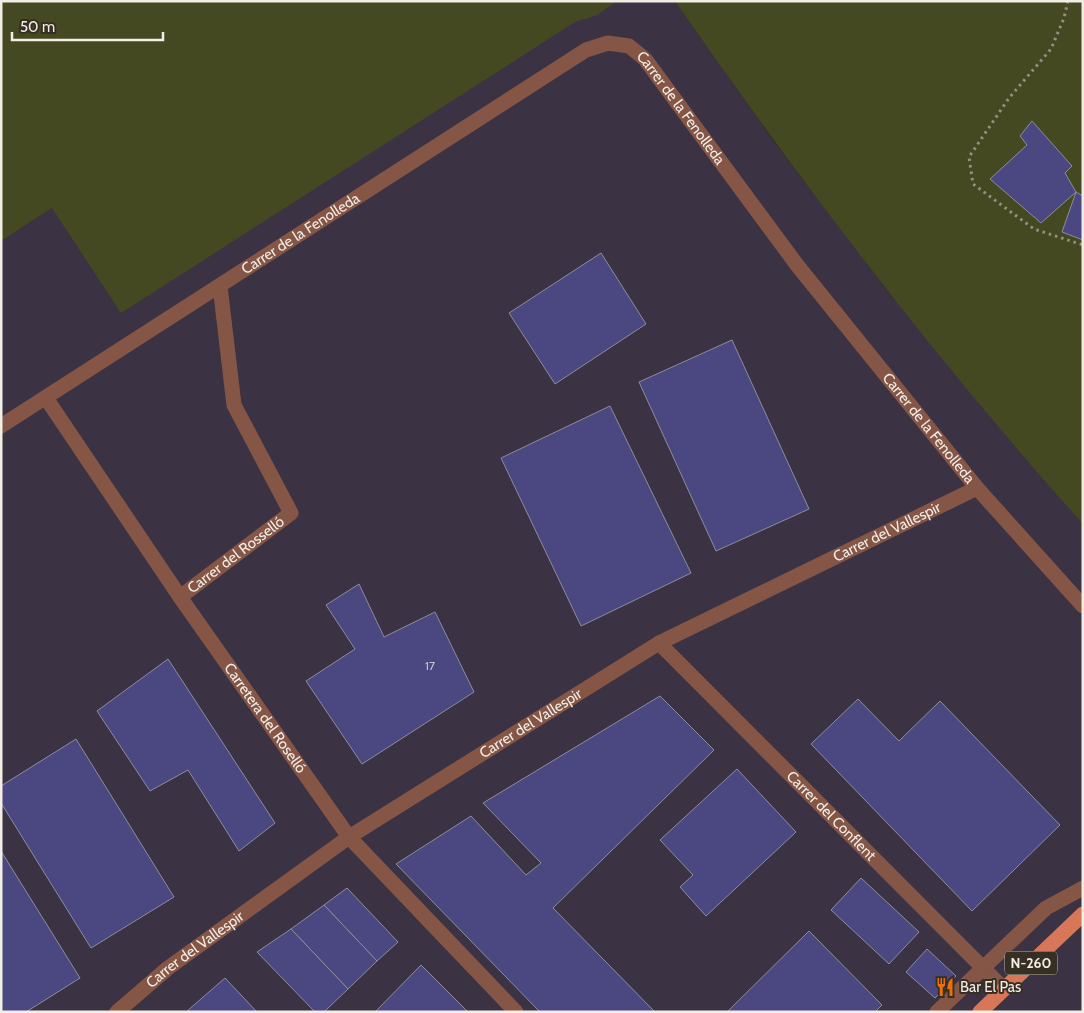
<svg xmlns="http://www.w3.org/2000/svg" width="1084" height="1013" viewBox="0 0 1084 1013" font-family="Cabin,sans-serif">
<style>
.industrial{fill:#3b3344}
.green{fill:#454922}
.building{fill:#4b4780;stroke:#8c8d9c}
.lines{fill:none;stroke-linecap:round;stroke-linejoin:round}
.path{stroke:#958f85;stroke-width:3;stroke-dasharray:2.5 4;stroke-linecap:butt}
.minor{stroke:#855546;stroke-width:15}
.major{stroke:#d87757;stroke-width:15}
.labels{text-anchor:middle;stroke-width:4;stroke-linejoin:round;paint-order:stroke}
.number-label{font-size:12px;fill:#c8c4cc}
.shield{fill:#362f23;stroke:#bab4ab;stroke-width:1}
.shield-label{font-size:14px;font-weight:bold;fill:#f2ede5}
.street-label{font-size:15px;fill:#f2ede5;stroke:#362f23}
.poi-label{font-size:15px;fill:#f2ede5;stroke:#362f23;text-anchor:start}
</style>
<rect width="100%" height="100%" fill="#362f23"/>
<path class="industrial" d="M375 1H675L769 135 882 284 1001 429 1083 524V1012H1V241Z"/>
<g class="green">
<path d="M1 1H617L597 15 575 22 121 313 52 208 1 241Z"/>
<path d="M675 1H1083V524C935 359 801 183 675 1Z"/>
</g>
<g class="building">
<path d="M1032 121 1072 166 1065 173 1076 192 1041 223 990 179 1027 145 1020 136Z"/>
<path d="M1076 192 1083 196V240L1062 232Z"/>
<path d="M601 253 646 324 555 384 509 313Z"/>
<path d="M732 340 809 509 716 551 639 382Z"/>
<path d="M610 406 691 573 581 626 501 458Z"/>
<path d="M359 584 384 637 435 612 474 692 362 764 306 681 355 649 326 605Z"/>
<path d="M168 659 275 823 239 851 188 770 150 791 97 711Z"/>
<path d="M660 696 714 750 553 908 655 1012H540L396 864 471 816 526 875 541 863 483 803Z"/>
<path d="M858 699 899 741 940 701 1060 825 972 911 811 744Z"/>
<path d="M76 739 174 897 91 948 1 803V786Z"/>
<path d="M737 769 796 832 706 916 680 887 693 875 660 840Z"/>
<path d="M1 851 80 978 26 1012H1Z"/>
<path d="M861 878 919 932 889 964 831 910Z"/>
<path d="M347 888 398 942 377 961 324 905Z"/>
<path d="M324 905 377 961 348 989 291 929Z"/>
<path d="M291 929 348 989 324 1012H315L257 952Z"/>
<path d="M809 931 882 1005 875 1012H727Z"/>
<path d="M927 949 956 976 935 998 906 972Z"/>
<path d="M421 965 468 1012H375Z"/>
<path d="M225 978 257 1012H186Z"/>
</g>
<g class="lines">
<path class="path" d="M1068 1 1064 18 1051 49 1009 98 969 157 973 184 1034 229 1083 245"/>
<g class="minor">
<path id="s1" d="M46 398 180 597 349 837 516 1012"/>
<path id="s2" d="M1 426 586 50 608 43 629 46 645 59 797 265 977 488 1083 606"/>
<path id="s3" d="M180 597 291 513 234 405 220 286"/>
<path id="s4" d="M659 643 1004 989"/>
<path id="s5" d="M117 1012 168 968 349 837 659 643 977 488"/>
<path d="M937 1012 1046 908 1083 888"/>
</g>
<path class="major" d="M980 1012 1083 914"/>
</g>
<defs>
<g id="restaurant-bare" transform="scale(1.5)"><path d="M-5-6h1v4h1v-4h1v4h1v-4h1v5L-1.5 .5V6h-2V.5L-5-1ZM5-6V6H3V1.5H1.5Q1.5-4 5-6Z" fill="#e8710a" stroke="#362f23" stroke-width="2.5" paint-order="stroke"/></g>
</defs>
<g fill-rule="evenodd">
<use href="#restaurant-bare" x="945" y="987"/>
</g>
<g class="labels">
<g class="number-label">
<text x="430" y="670">17</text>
</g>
<rect class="shield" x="1005" y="951.5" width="52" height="23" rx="4"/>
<g class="shield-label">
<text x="1031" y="968">N-260</text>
</g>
<g class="street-label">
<text dy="5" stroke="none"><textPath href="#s2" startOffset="821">Carrer de la Fenolleda</textPath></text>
<text dy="5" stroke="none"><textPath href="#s2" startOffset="356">Carrer de la Fenolleda</textPath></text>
<text dy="5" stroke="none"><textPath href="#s2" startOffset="1226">Carrer de la Fenolleda</textPath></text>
<text dy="5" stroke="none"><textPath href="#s5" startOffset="910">Carrer del Vallespir</textPath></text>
<text dy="5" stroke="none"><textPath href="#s3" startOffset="70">Carrer del Rosselló</textPath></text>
<text dy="5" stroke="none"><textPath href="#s1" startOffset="388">Carretera del Roselló</textPath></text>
<text dy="5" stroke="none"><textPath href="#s5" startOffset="505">Carrer del Vallespir</textPath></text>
<text dy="5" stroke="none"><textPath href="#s4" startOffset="244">Carrer del Conflent</textPath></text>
<text dy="5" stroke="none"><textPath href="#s5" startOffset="100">Carrer del Vallespir</textPath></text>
</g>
<g class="poi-label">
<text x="960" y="992">Bar El Pas</text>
</g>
</g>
<rect width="1084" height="1013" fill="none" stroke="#f2ede5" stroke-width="5"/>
<path d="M12 32v8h151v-8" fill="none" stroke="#f2ede5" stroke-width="2.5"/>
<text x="20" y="32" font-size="15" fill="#f2ede5" stroke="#362f23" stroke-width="4" paint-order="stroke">50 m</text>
</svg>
